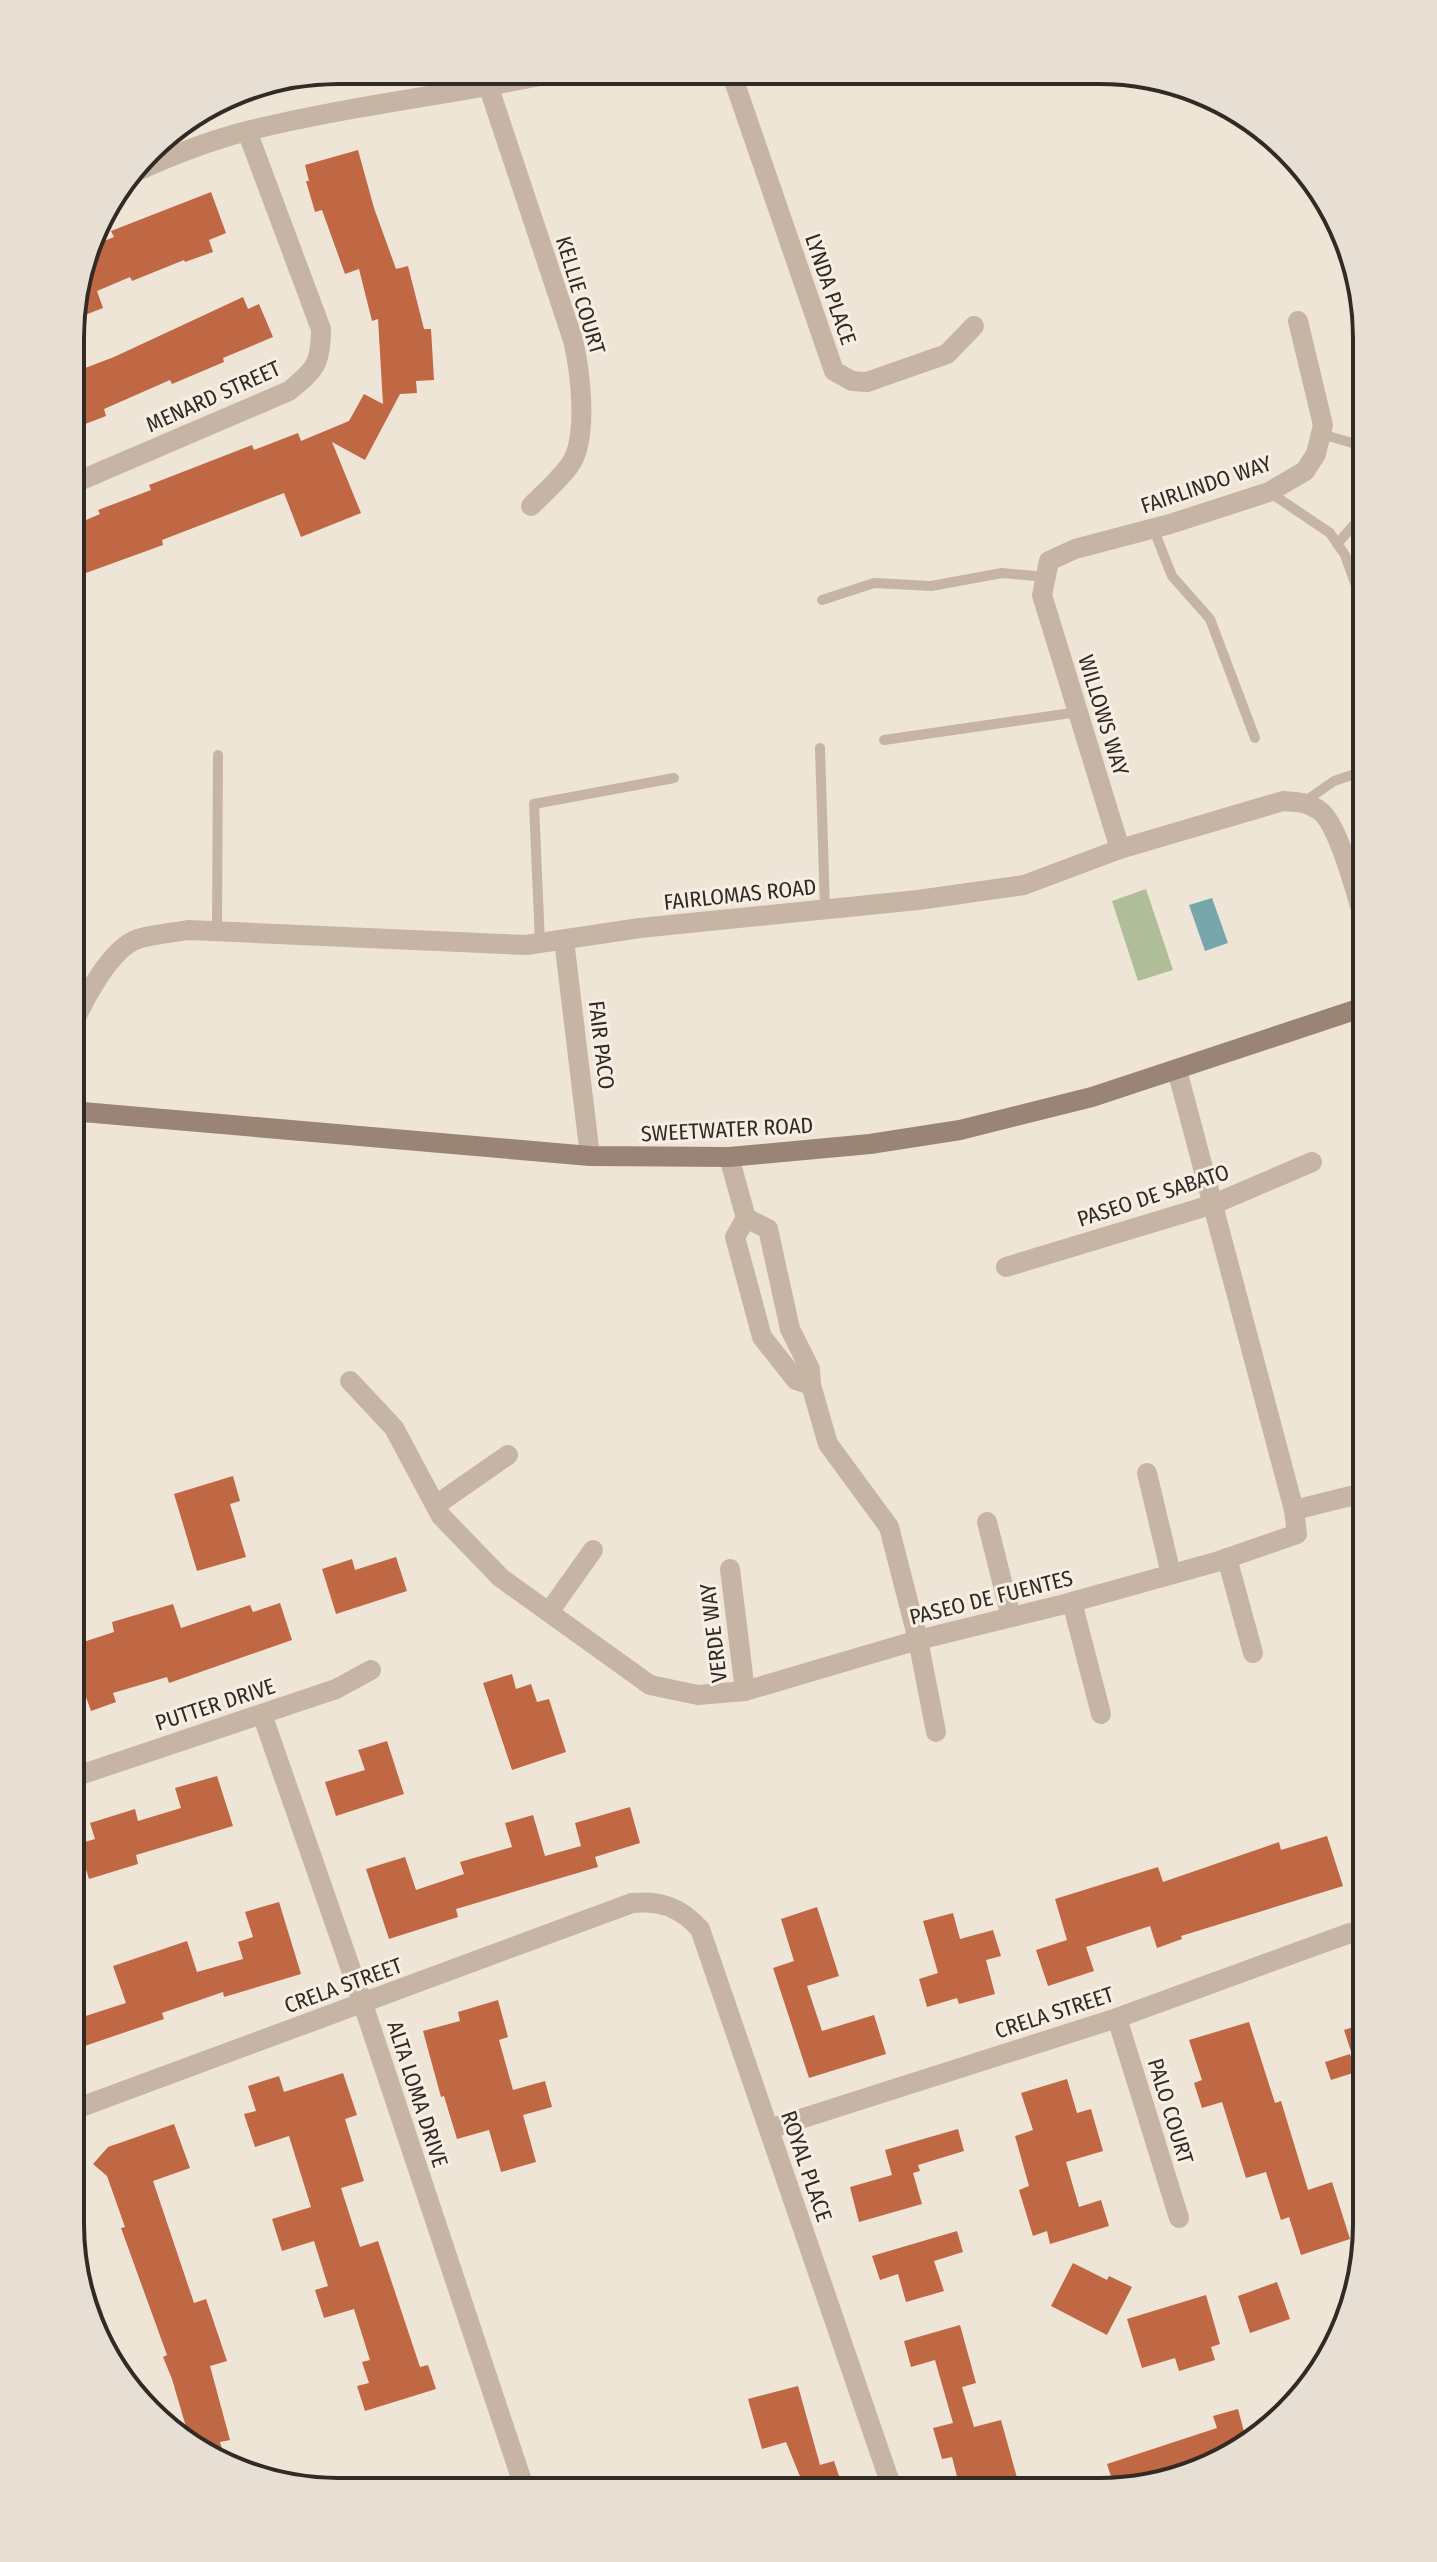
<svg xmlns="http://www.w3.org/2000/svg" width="1437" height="2562" viewBox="0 0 1437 2562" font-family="'Fira Sans Condensed',sans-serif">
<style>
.green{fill:#afbd98}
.water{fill:#77a6ab}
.building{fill:#c06744}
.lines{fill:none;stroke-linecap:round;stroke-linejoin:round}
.service{stroke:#c6b5a4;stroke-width:10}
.minor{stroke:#c6b5a4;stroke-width:20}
.secondary{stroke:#9a8476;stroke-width:20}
.labels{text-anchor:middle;stroke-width:6;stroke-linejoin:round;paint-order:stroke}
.street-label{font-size:22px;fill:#322a25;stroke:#f7efe3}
.rim{fill:none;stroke:#322a25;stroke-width:4}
</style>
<rect width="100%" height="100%" fill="#efe5d7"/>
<path class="green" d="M1146 889 1173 970 1138 981 1112 901Z"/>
<path class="water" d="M1212 898 1228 943 1205 951 1189 905Z"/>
<g class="building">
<path d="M358 150 374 208 396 269 408 266 424 329H431L434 380 416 381 417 393 400 394 365 460 332 442 361 513 301 537 284 493 162 540 163 545 83 574 78 563 72 566V526L100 514 98 510 151 490 149 485 252 445 254 450 298 433 301 441 349 421 364 394 383 404 378 319 372 321 359 269 345 274 322 210 315 212 306 181H309L305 165Z"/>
<path d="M211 192 226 233 209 240 213 252 185 262 184 260 132 281 130 277 97 291 103 308 72 320V303L89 247 114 237 111 231Z"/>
<path d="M243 297 248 309 259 304 273 337 223 358 224 362 172 384 170 380 104 409 106 416 72 429V373L114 357Z"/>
<path d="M233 1476 240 1501 230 1504 246 1557 197 1571 174 1494Z"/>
<path d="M396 1557 407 1591 336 1614 322 1569 352 1559 355 1570Z"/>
<path d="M280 1603 292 1640 169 1683 167 1677 113 1693 116 1702 91 1711 81 1683 71 1686V1646L114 1632 112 1622 173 1604 181 1628 250 1605 253 1612Z"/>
<path d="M512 1674 516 1689 531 1684 537 1702 549 1699 566 1752 512 1770 483 1683Z"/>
<path d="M387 1741 404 1794 336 1816 325 1782 365 1770 358 1750Z"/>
<path d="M217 1776 233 1826 136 1855 138 1864 89 1879 78 1844 95 1839 90 1823 135 1809 138 1821 181 1808 175 1788Z"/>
<path d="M630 1807 640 1843 595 1857 598 1867 456 1909 458 1917 389 1939 366 1869 405 1857 416 1890 464 1874 460 1862 512 1847 505 1823 533 1815 545 1856 581 1846 575 1823Z"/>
<path d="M1327 1836 1343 1886 1181 1936 1182 1939 1157 1948 1150 1926 1086 1947 1094 1971 1048 1986 1036 1950 1067 1940 1055 1899 1158 1867 1163 1882 1279 1842 1281 1850Z"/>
<path d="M279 1902 301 1974 224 1997 223 1992 162 2013 164 2019 70 2051V2021L126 2003 113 1966 187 1941 197 1972 243 1959 238 1942 253 1937 245 1912Z"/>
<path d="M817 1907 839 1976 807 1986 822 2031 874 2015 886 2054 809 2078 773 1968 794 1961 781 1919Z"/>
<path d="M953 1913 960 1939 993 1930 1001 1956 986 1960 995 1994 959 2004 957 1998 927 2007 919 1979 938 1973 923 1921Z"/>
<path d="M498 2000 508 2037 499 2040 513 2090 545 2081 552 2107 523 2115 536 2162 501 2172 489 2130 457 2139 444 2096 441 2097 423 2031 460 2021 458 2012Z"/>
<path d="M1249 2022 1275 2103 1281 2101 1308 2190 1332 2182 1350 2239 1301 2255 1289 2217 1281 2220 1266 2172 1246 2178 1222 2102 1202 2108 1194 2083 1202 2080 1189 2040Z"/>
<path d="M1366 2023V2087L1363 2088 1344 2030Z"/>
<path d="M1350 2054 1356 2072 1331 2080 1325 2062Z"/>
<path d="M343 2073 357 2115 345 2119 364 2181 341 2188 360 2247 378 2241 420 2367 428 2365 436 2389 365 2411 357 2386 369 2383 362 2362 370 2360 354 2309 324 2318 315 2290 328 2286 314 2241 282 2251 272 2219 311 2207 289 2136 255 2147 244 2114 256 2111 248 2086 279 2076 284 2092Z"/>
<path d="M1067 2079 1077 2113 1091 2109 1103 2151 1066 2162 1079 2207 1101 2200 1109 2226 1050 2244 1047 2231 1033 2236 1019 2190 1029 2186 1015 2136 1033 2130 1021 2093Z"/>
<path d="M174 2124 190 2168 153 2181 194 2303 206 2299 227 2361 210 2366 230 2440 220 2442 227 2466 191 2444 172 2379 163 2357 167 2355 121 2228 125 2227 107 2176 93 2164 108 2147Z"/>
<path d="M958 2129 964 2151 918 2165 920 2171 913 2173 922 2204 859 2222 850 2187 892 2175 885 2150Z"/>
<path d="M957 2231 963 2252 934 2261 944 2291 906 2302 898 2274 880 2280 872 2256Z"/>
<path d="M1073 2263 1107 2280 1109 2276 1132 2287 1107 2335 1051 2306Z"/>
<path d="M1277 2282 1290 2319 1250 2333 1238 2296Z"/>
<path d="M1206 2295 1220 2344 1211 2347 1215 2360 1179 2371 1175 2358 1142 2368 1127 2319Z"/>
<path d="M960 2325 976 2383 962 2387 974 2427 1001 2420 1021 2492H961L952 2457 942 2459 933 2428 953 2423 935 2360 911 2367 904 2341Z"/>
<path d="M798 2386 820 2465 834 2461 844 2491H806L786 2442 762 2449 748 2399Z"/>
<path d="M1238 2409 1248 2447 1186 2478 1115 2489 1107 2464 1217 2428 1213 2416Z"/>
</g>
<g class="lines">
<g class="service">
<path d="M1321 434 1356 444 1367 496"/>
<path d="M1269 492 1330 533 1345 555 1367 616"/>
<path d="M1153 528 1172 576 1210 619 1255 738"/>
<path d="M1337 544 1367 510"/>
<path d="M822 600 874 583 931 586 1002 573 1046 577"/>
<path d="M884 740 1078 712"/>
<path d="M820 748 825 909"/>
<path d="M1304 802 1334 781 1367 770"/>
<path d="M217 931 218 755"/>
<path d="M540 943 534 804 674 778"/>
</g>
<g class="minor">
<path d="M731 72 834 371 852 381 867 382 947 354 974 326"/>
<path d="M489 88 573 340C580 370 589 438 570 465 559 480 544 493 531 506"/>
<path d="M133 173C170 156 208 141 247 131 351 105 459 94 564 71"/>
<path d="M72 484 289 391C315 370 321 364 321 329L247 131"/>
<path d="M1120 849 1042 595 1049 561 1075 549 1170 524 1269 492 1305 471 1316 454 1323 425 1298 321"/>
<path d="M564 940 590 1156"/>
<path d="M71 1029C82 1003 110 948 138 939 153 934 172 933 188 930L526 945 640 928 918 900 1024 885 1120 849 1283 801C1297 802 1308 802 1320 811 1340 826 1358 902 1367 929"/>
<path d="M729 1157 746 1218 735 1237 762 1337 796 1380 811 1385"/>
<path d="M746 1218 768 1229 790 1329 810 1369 811 1385 828 1444 889 1527 918 1640 936 1732"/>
<path d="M1006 1267 1214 1204 1312 1162"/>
<path d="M350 1381 394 1428 441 1516 501 1578 650 1685 698 1695 745 1691 918 1640 1065 1604 1216 1562 1297 1534 1294 1510 1177 1070"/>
<path d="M1366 1384 1367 1388"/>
<path d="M1147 1473 1171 1574"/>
<path d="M436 1505 508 1455"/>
<path d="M1294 1510 1367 1492"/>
<path d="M987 1522 1011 1617"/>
<path d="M1227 1558 1253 1653"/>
<path d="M730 1569 745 1691"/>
<path d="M1072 1602 1101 1714"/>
<path d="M549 1612 593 1550"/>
<path d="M262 1714 363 2004 525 2490"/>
<path d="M71 1778 336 1689 371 1670"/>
<path d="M1117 2018 1179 2218"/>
<path d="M70 2111 632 1903C661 1900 681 1908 700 1929L893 2491"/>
<path d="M769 2129 1117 2018 1350 1933 1366 1930"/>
<path d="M78 2272 99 2332"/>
</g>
<path class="secondary" d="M71 1111 590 1156 729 1157 870 1144 960 1130 1092 1097 1367 1006"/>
</g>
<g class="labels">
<g class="street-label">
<text transform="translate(831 289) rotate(71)" y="8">LYNDA PLACE</text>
<text transform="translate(581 295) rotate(73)" y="8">KELLIE COURT</text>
<text transform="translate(213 396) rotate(-24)" y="8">MENARD STREET</text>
<text transform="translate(1206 484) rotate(-19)" y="8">FAIRLINDO WAY</text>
<text transform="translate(1104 715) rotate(73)" y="8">WILLOWS WAY</text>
<text transform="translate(740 894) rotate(-6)" y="8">FAIRLOMAS ROAD</text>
<text transform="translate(602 1045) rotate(83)" y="8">FAIR PACO</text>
<text transform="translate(727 1129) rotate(-3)" y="8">SWEETWATER ROAD</text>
<text transform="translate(1153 1195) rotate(-18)" y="8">PASEO DE SABATO</text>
<text transform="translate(991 1597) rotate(-14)" y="8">PASEO DE FUENTES</text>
<text transform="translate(713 1633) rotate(-97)" y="8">VERDE WAY</text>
<text transform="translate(215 1704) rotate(-18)" y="8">PUTTER DRIVE</text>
<text transform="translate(343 1985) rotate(-20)" y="8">CRELA STREET</text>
<text transform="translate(1054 2012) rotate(-18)" y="8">CRELA STREET</text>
<text transform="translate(418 2094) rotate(72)" y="8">ALTA LOMA DRIVE</text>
<text transform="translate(1171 2111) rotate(73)" y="8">PALO COURT</text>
<text transform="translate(807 2166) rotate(71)" y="8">ROYAL PLACE</text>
</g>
</g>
<path d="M0 0H1437V2562H0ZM338 84H1099A254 254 0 0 1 1353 338V2224A254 254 0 0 1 1099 2478H338A254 254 0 0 1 84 2224V338A254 254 0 0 1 338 84Z" fill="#e7dfd4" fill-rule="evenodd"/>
<path class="rim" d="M338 84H1099A254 254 0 0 1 1353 338V2224A254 254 0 0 1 1099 2478H338A254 254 0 0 1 84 2224V338A254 254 0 0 1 338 84Z"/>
</svg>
